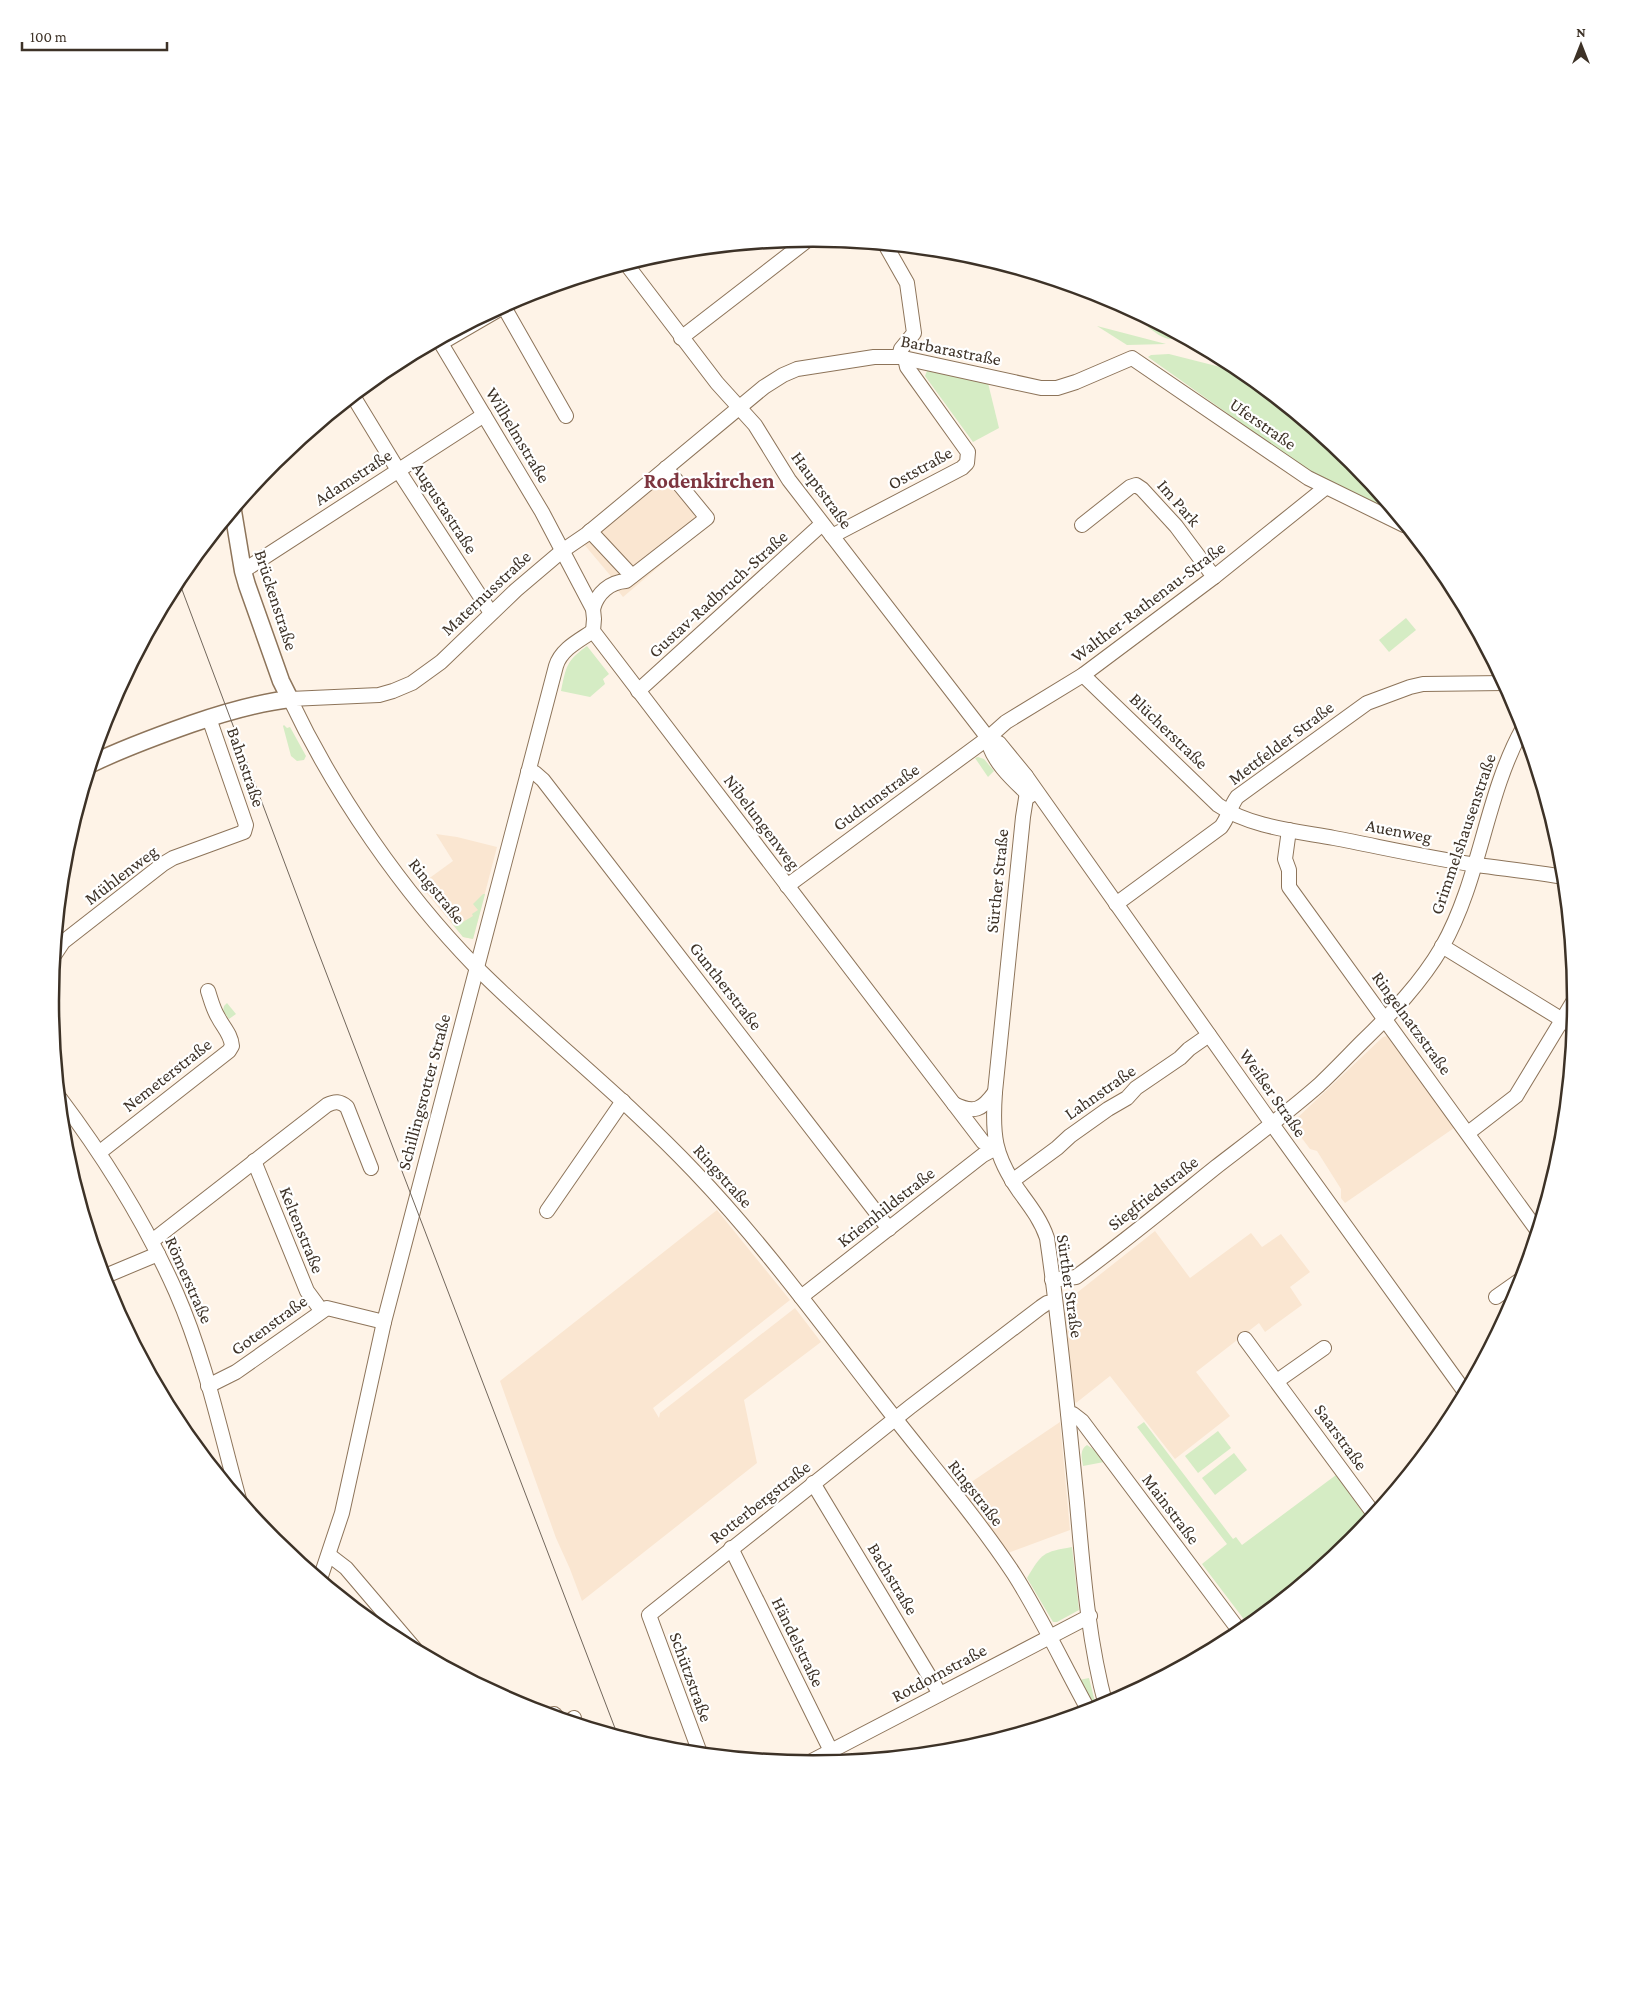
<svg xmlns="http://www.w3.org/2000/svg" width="1626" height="2003" viewBox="0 0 1626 2003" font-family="'Crimson Pro',serif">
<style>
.built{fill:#fae6d1}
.green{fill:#d5ecc4}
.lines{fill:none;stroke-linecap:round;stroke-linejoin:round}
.minor-casing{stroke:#8d745a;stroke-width:16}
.major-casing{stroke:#8d745a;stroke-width:19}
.minor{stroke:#fff;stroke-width:14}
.major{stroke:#fff;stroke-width:16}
.tram{stroke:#72675c;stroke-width:1}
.labels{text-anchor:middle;stroke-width:4.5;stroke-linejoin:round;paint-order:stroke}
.street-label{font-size:18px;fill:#3d3227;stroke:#fff}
.district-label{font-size:22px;font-weight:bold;fill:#7d353f;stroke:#fff}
.rim{fill:none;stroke:#3d3227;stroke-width:2.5}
</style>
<rect width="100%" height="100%" fill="#fef3e7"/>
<g class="built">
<path d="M674 468 715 519 623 597 616 588 615 581 583 543Z"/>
<path d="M436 834 457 837 497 847 473 939 463 937 420 885 453 861Z"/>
<path d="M1387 1036 1454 1126V1128L1345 1203 1341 1198V1189L1317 1151 1310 1149 1292 1125 1294 1121 1383 1037Z"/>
<path d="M717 1210 790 1300 653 1408 659 1418 660 1413 795 1308 821 1342 744 1400 757 1463 582 1601 570 1569 556 1538 500 1381Z"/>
<path d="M1155 1231 1190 1278 1251 1233 1262 1247 1281 1234 1310 1272 1290 1287 1302 1305 1265 1332 1259 1323 1196 1372 1230 1416 1175 1459 1110 1376 1076 1403 1074 1399 1064 1303Z"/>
<path d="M1060 1422 1070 1530 1005 1554 958 1491Z"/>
</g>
<g class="green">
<path d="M1145 318 1179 336C1169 344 1157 334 1148 327Z"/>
<path d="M1097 326 1166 344 1127 345Z"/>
<path d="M1169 354 1244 373 1353 462 1397 516 1310 472 1148 357 1151 355Z"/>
<path d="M927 371 988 383 999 428 973 442 925 376Z"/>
<path d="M1406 618 1416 630 1389 652 1379 640Z"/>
<path d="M587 646 609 674 603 679 605 684 590 697 561 691C566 667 566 661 587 646Z"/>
<path d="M284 725 287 728 290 727 306 756 304 760 297 761 291 756 283 726Z"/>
<path d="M978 757 984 759 994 771 988 777 975 758Z"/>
<path d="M483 894H485L473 939 463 937 450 921 456 926 473 916 472 914 478 910 473 904Z"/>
<path d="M227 1003 236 1014 229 1019 223 1011 224 1006Z"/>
<path d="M1144 1422 1233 1539 1236 1537 1242 1545 1336 1475 1369 1521 1352 1541 1249 1626 1202 1564 1227 1544 1137 1427Z"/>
<path d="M1218 1431 1231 1448 1198 1473 1185 1456Z"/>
<path d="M1087 1445 1096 1451 1104 1462 1083 1466C1082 1458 1079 1450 1087 1445Z"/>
<path d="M1234 1453 1247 1470 1215 1495 1202 1478Z"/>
<path d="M1072 1547 1079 1610 1057 1622H1053L1027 1578C1042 1553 1043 1552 1072 1547Z"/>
<path d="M1089 1678 1096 1706 1095 1707 1079 1680Z"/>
</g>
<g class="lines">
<g class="minor-casing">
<g id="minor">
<path d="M886 246 907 283 914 333 901 349 899 357"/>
<path d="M627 265 717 383 755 425 789 480 988 738C990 760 1015 782 1030 796"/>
<path d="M504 307 566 416"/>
<path d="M681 338 809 239"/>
<path d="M439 340 542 512 593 609 594 619 593 631 983 1142 996 1148"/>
<path d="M441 343 522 296"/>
<path d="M353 396 398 470 491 613"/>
<path d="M1082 525 1130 487 1136 485 1142 489 1176 526 1214 577"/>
<path d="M590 531 632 576"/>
<path d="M832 536 962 468 967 463 968 452 965 448 907 367 905 358"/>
<path d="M243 571 484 415"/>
<path d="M593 609C597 593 610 582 626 581L707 518 666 468"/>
<path d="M1083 675 1218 805C1250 827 1296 831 1334 838 1381 847 1429 858 1477 865 1506 869 1535 872 1564 877"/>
<path d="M638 691 822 524"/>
<path d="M988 738 999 743 1026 776 1272 1124 1465 1392"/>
<path d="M528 772 535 773 543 780 889 1229"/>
<path d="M1026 776 1027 792 1023 817 995 1092C992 1135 994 1155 1019 1191 1030 1206 1041 1220 1047 1238 1060 1326 1068 1414 1077 1503 1083 1570 1088 1640 1106 1706"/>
<path d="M1289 830 1285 859 1289 870V887L1537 1230"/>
<path d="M787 886 988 738 1006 722 1083 675 1214 577 1325 488"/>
<path d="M1116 904 1221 827C1228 818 1230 807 1237 797L1367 703 1410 687 1423 684 1504 683"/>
<path d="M1442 946 1574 1027"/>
<path d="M55 954 63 942 163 864 173 858 244 832 246 825 209 718"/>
<path d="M59 1097C105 1158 145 1222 176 1292 205 1358 220 1430 239 1499"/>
<path d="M954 1104C974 1114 982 1110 995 1092"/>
<path d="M1468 1133 1516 1096 1576 997"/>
<path d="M100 1152 229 1051 232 1046C231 1034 223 1027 218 1017 213 1009 211 1000 208 991"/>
<path d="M254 1161 307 1291 321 1310"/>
<path d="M1012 1181 1057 1148 1070 1136 1108 1109 1127 1098 1136 1088 1180 1058 1189 1049 1209 1035"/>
<path d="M547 1211 623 1101"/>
<path d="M152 1241 327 1105C335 1101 340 1101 347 1107L371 1168"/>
<path d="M103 1277 158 1254"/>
<path d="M1052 1280 1076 1277C1124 1242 1170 1204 1216 1167 1251 1140 1286 1114 1319 1085 1334 1071 1348 1056 1362 1042 1392 1013 1421 983 1442 947 1481 878 1485 796 1523 728"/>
<path d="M801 1297 983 1155 996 1148"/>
<path d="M1496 1297 1523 1278"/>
<path d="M1245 1339 1374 1514"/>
<path d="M1277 1381 1324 1348"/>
<path d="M208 1386 236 1372 327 1308 384 1322"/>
<path d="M1068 1413 1073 1414 1082 1421 1241 1633"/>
<path d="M813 1483 940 1694"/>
<path d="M731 1548 831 1751"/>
<path d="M329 1555 346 1568 415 1649"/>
<path d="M320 1579 342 1513 384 1322 556 666C561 649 580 640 593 631"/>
<path d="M1089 1711C1064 1666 1042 1618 1014 1574 975 1515 927 1460 883 1403 822 1325 763 1243 694 1171 625 1098 546 1037 475 966 402 891 335 794 290 699L379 695 393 691 412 683 441 662 516 590 562 551 587 534 764 387 783 375 797 369 874 357H899L1041 388H1057L1076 382 1132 358 1308 478 1404 525"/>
<path d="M554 1714 557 1717"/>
<path d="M570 1721 574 1718"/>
<path d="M700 1753 649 1615 910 1407 1041 1307 1047 1303 1054 1302"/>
<path d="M806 1764 1090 1616"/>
</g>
</g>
<g class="major-casing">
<path id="major" d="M91 764C124 748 157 736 191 724 223 713 256 703 290 699L281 681 247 585 243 571 233 511"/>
</g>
<use href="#minor" class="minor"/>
<use href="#major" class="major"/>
<path class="tram" d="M178 579 314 941 618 1736"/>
</g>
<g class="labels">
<g class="street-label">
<text transform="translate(951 350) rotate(11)" y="6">Barbarastraße</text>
<text transform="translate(1263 424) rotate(35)" y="6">Uferstraße</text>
<text transform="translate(518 435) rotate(59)" y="6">Wilhelmstraße</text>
<text transform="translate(920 468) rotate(-29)" y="6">Oststraße</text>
<text transform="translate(353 477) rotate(-33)" y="6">Adamstraße</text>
<text transform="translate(822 490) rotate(54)" y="6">Hauptstraße</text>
<text transform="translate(1179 503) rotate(49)" y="6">Im Park</text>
<text transform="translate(445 508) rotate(57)" y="6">Augustastraße</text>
<text transform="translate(486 593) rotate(-43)" y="6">Maternusstraße</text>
<text transform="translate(718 594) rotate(-42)" y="6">Gustav-Radbruch-Straße</text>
<text transform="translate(276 600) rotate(72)" y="6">Brückenstraße</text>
<text transform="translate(1148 602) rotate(-37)" y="6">Walther-Rathenau-Straße</text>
<text transform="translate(1169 731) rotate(44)" y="6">Blücherstraße</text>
<text transform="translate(1281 743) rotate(-37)" y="6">Mettfelder Straße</text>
<text transform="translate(246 767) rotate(71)" y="6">Bahnstraße</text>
<text transform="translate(876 797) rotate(-36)" y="6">Gudrunstraße</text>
<text transform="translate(762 822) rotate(53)" y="6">Nibelungenweg</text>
<text transform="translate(1399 831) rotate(11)" y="6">Auenweg</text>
<text transform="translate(1463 834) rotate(-71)" y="6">Grimmelshausenstraße</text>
<text transform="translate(121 875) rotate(-37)" y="6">Mühlenweg</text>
<text transform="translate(997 881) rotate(-84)" y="6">Sürther Straße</text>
<text transform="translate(437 891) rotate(51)" y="6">Ringstraße</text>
<text transform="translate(726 986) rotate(52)" y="6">Guntherstraße</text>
<text transform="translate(1412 1023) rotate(54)" y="6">Ringelnatzstraße</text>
<text transform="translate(167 1075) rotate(-38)" y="6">Nemeterstraße</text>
<text transform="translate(424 1092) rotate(-75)" y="6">Schillingsrotter Straße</text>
<text transform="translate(1100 1092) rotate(-35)" y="6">Lahnstraße</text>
<text transform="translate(1273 1093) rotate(55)" y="6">Weißer Straße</text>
<text transform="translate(723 1176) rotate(48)" y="6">Ringstraße</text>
<text transform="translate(1153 1193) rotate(-38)" y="6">Siegfriedstraße</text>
<text transform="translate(886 1207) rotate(-38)" y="6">Kriemhildstraße</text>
<text transform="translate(302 1230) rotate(68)" y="6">Keltenstraße</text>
<text transform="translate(189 1280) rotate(66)" y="6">Römerstraße</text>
<text transform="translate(1070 1286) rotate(82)" y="6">Sürther Straße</text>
<text transform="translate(269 1325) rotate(-36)" y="6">Gotenstraße</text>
<text transform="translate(1341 1437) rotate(54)" y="6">Saarstraße</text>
<text transform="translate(976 1493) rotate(52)" y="6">Ringstraße</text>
<text transform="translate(760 1502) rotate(-38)" y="6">Rotterbergstraße</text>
<text transform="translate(1171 1509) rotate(53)" y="6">Mainstraße</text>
<text transform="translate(893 1579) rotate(59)" y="6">Bachstraße</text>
<text transform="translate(798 1642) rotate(64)" y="6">Händelstraße</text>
<text transform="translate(939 1673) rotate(-28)" y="6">Rotdornstraße</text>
<text transform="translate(691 1677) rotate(70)" y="6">Schützstraße</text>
</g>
<g class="district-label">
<text x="709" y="488">Rodenkirchen</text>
</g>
</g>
<path d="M0 0H1626V2003H0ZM59 1001a754 754 0 1 1 1508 0a754 754 0 1 1-1508 0Z" fill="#fff" fill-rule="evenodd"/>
<path class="rim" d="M59 1001a754 754 0 1 1 1508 0a754 754 0 1 1-1508 0Z"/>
<g transform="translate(1581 45)" stroke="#ffffff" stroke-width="4" paint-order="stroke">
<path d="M0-4L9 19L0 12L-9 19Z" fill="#3d3227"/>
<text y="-8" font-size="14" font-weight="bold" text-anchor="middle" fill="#3d3227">N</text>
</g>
<path d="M22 42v8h145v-8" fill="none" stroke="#3d3227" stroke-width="2.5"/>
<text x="30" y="42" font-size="15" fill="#3d3227" stroke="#ffffff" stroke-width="4" paint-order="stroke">100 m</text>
</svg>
